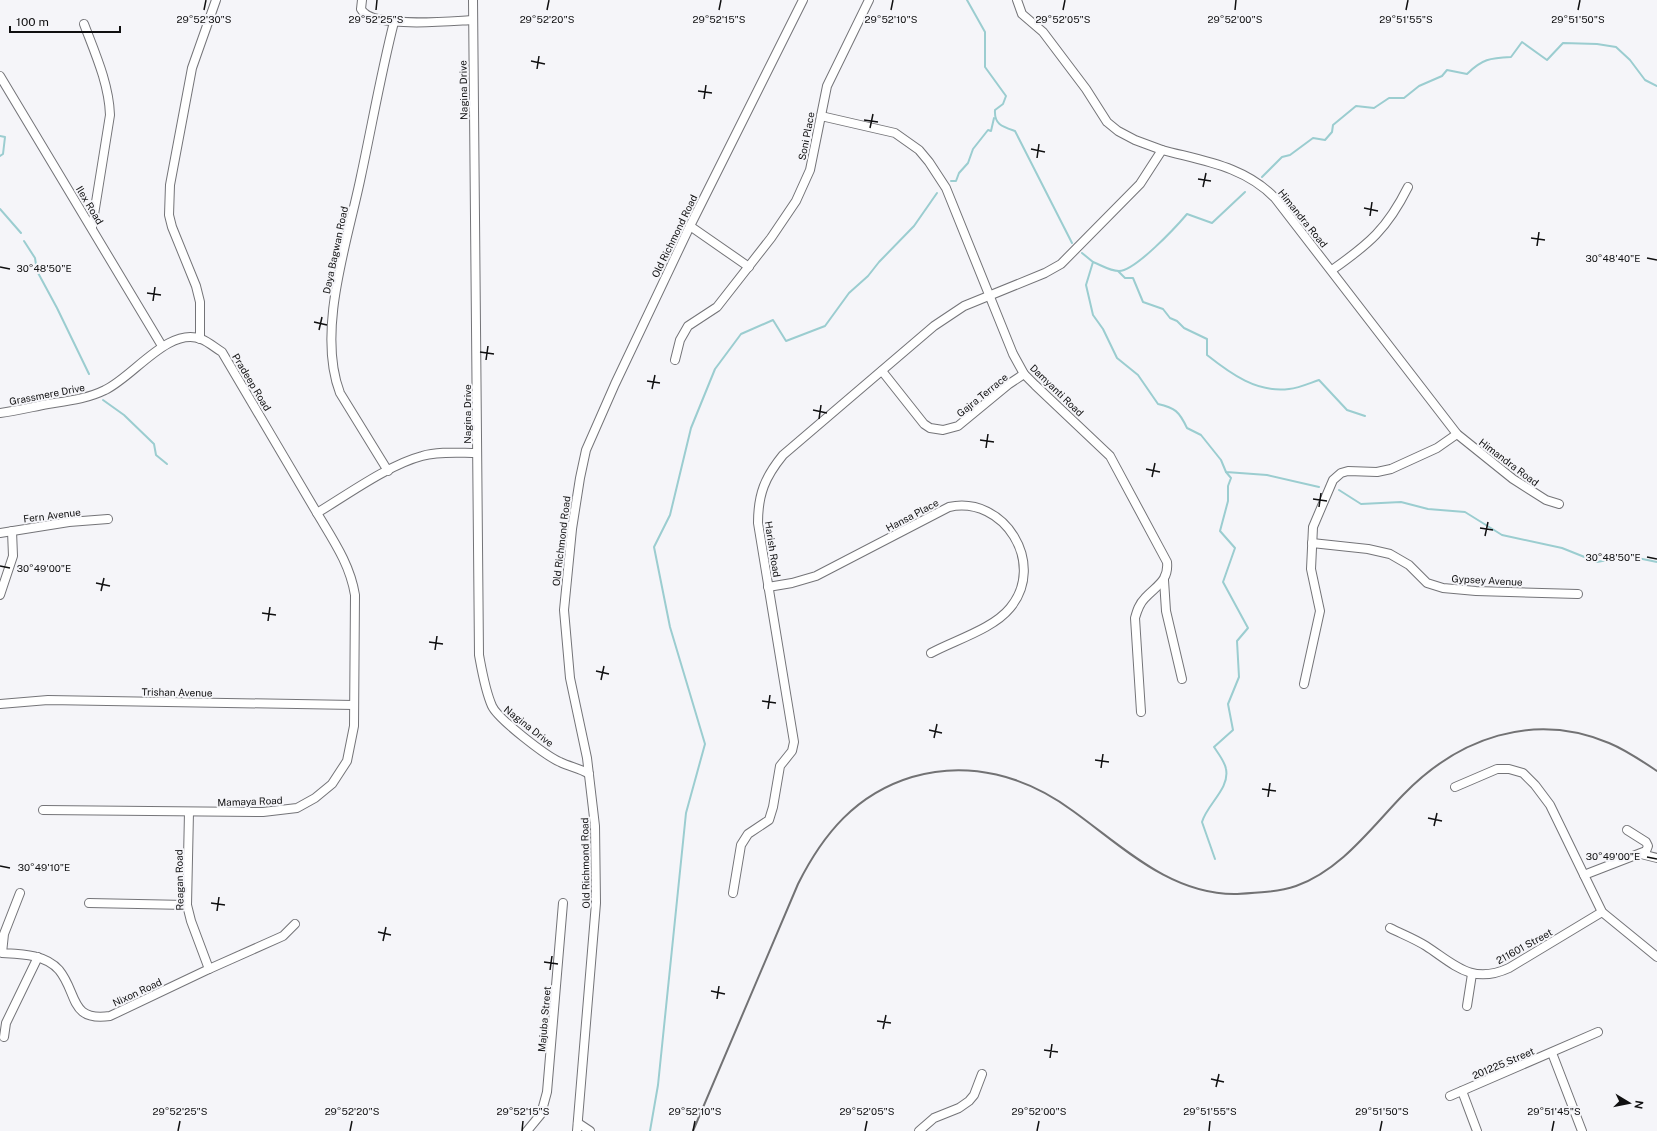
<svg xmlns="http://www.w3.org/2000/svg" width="1657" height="1131" viewBox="0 0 1657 1131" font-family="'Public Sans',sans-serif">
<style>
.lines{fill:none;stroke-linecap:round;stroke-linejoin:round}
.stream{stroke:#9bcdd0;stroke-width:2}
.minor-casing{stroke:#747478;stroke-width:10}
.minor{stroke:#fff;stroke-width:8}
.rail{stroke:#727274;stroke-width:2}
.ticks{fill:none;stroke:#101011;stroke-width:1.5}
.labels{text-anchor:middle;stroke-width:4;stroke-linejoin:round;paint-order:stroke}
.street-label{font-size:10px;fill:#101011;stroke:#f5f5f9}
.ticks-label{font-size:10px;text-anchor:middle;fill:#101011;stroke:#f5f5f9;stroke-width:4;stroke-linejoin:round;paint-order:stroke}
</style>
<rect width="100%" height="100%" fill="#f5f5f9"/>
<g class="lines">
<g class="stream">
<path d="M967 0 985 32V67L1006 96 1003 104 995 110C994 125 1003 127 1015 131L1072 243"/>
<path d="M0 136 5 137 3 154 0 156"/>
<path d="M1262 177 1282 157 1290 155 1313 138 1325 140 1332 132 1333 125 1356 106 1374 108 1389 98H1404L1419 86 1442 76 1447 70 1467 74C1482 59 1490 58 1511 57L1522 42 1547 60 1563 43 1597 44 1616 47 1630 60 1645 80 1657 86"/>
<path d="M951 181H956L959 173 968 163 973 149 988 130 991 131 994 118"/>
<path d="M0 209 21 233"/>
<path d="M24 241 35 258 37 271 57 308 89 374"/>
<path d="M1082 253 1093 262 1086 285 1093 315 1103 329 1117 358 1138 375 1158 404C1175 408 1179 411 1187 428L1201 435 1221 460 1226 472 1267 475 1319 487"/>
<path d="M1093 262C1101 265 1110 271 1119 271 1135 271 1176 227 1187 214L1212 223 1245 192"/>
<path d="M1118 271 1125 278H1133L1143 302 1163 309 1170 318 1177 321 1184 328 1207 339V355C1231 374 1257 393 1289 389 1299 388 1310 383 1319 380L1347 410 1365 416"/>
<path d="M103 400 124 415 154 444 156 455 167 464"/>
<path d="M1339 490 1361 504 1401 502 1428 509 1465 512 1502 535 1562 548 1597 562 1628 556 1657 562"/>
<path d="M1215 859 1202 822C1207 804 1230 789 1226 769 1225 762 1218 753 1214 747L1233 730 1228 704 1239 677 1237 641 1248 628 1223 582 1235 548 1220 531 1228 501V486L1231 478 1226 472"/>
<path d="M650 1131 658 1085 686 813 705 744 670 627 654 547 670 515 691 428 715 369 741 334 773 320 786 341 825 326 849 293 868 276 879 262 914 226 937 193"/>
</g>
<g class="minor-casing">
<g id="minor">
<path d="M362 0 361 9C371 29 451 21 473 20"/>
<path d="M473 0 479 655C482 671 485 690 492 706 498 719 546 756 560 762 570 767 580 768 589 774"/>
<path d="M1017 0 1022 14 1043 32 1086 89 1107 122 1118 131 1135 140 1162 150"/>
<path d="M84 24C95 53 109 84 110 115L92 227"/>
<path d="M0 76 162 346"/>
<path d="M821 116 895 133 919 150 929 162 946 188 1013 354 1024 374 1035 385 1110 456 1167 562C1169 581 1156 586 1145 598 1139 604 1137 611 1135 618L1141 712"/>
<path d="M690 226 749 267"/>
<path d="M1332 270C1369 244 1387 229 1408 187"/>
<path d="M200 339V302L196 286 172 227 169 215 170 185 192 68 216 0"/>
<path d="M675 360 680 340 688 326 717 307 771 238 796 201 810 170 827 86 869 0"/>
<path d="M882 371 924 424 930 428 943 430 958 426 1009 384 1024 374"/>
<path d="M0 413C16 411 32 407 48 404 67 401 87 399 105 390 133 377 169 326 201 339 209 342 215 348 222 352L317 513C347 495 388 465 422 456 439 451 459 453 477 453"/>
<path d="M388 471 340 393C316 331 348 240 361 176 372 125 381 73 394 22"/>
<path d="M0 533 69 522 108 519"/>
<path d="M1312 543 1368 549 1390 554 1409 565 1427 583 1443 588 1476 591 1578 594"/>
<path d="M1164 580 1166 611 1182 679"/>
<path d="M768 587 792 583 816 576 949 507C1004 495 1047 564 1010 608 993 629 955 640 931 653"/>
<path d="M0 595 13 556 12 531"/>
<path d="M1304 684 1320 611 1311 569 1313 527 1333 480 1341 473 1348 471 1377 472 1391 469 1437 448 1457 434"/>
<path d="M0 704 48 700 354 705"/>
<path d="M1455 787 1497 769H1509L1523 773 1535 785 1550 805 1602 912 1657 957"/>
<path d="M43 810 263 812 297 808 315 798 332 784 347 761 354 726 355 595C350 564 333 540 317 513"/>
<path d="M189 812 187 905 191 921 209 969"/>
<path d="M1641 854 1657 858"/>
<path d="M1584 875 1646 851 1648 846 1646 842 1627 830"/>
<path d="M20 893 4 934 2 953C21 954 45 954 59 970 78 993 69 1022 110 1016L209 969 283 936 295 924"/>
<path d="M733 893 741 845 748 834 769 820 773 807 780 766 792 751 794 742 758 523C758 494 765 477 783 455L934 326 964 306 1045 273 1061 264 1140 184 1162 150C1203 161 1244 166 1275 198L1457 434 1513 479 1546 500 1559 504"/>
<path d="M89 903 187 905"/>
<path d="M1390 928C1402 934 1415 939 1426 946 1455 965 1472 985 1509 968L1602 912"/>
<path d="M1467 1006 1472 974"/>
<path d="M4 1037 6 1023 38 957"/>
<path d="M1552 1053 1582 1131"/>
<path d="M1462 1091 1477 1131"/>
<path d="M1450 1096 1598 1032"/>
<path d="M578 1123 590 1131"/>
<path d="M527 1131 541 1114 547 1092 563 903"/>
<path d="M577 1131 596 903 595 826 587 758 570 678 564 610 572 529 580 478 586 450 615 384 690 226 803 0"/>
<path d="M919 1131 934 1118 959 1108 969 1101 974 1095 982 1074"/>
</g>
</g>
<use href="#minor" class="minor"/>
<path class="rail" d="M693 1131 798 884C823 834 856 794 912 777 969 760 1026 776 1073 811 1123 847 1171 895 1236 894 1256 893 1278 892 1296 886 1341 870 1371 828 1403 795 1458 738 1533 711 1609 743 1626 750 1642 761 1657 771"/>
</g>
<path class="ticks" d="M204 10 206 0M376 10 377 0M547 10 549 0M719 10 721 0M891 10 893 0M1063 10 1065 0M1235 10 1236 0M1406 10 1408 0M1578 10 1580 0M531 61 545 64M537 69 539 56M698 91 712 93M704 99 706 85M864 120 878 122M870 128 873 114M1031 149 1045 152M1037 158 1039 144M1198 179 1211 181M1203 187 1206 173M1364 208 1378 211M1370 216 1372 202M1531 238 1545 240M1537 246 1539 232M1647 258 1657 260M0 267 10 269M147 293 161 295M153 301 155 287M314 322 327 325M319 330 322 317M480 352 494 354M486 360 488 346M647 381 660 383M652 389 655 375M813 410 827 413M819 419 821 405M980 440 994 442M986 448 988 434M1146 469 1160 472M1152 477 1155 463M1313 499 1327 501M1319 507 1321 493M1480 528 1493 530M1485 536 1488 522M1647 557 1657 559M0 566 10 568M96 583 110 586M101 591 104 578M262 613 276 615M268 621 270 607M429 642 443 644M435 650 437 636M596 671 609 674M601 680 604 666M762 701 776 703M768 709 770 695M929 730 942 733M934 738 937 724M1095 760 1109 762M1101 768 1103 754M1262 789 1276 791M1268 797 1270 783M1428 818 1442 821M1434 826 1437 813M1647 857 1657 859M0 866 10 868M211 903 225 905M217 911 219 897M378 932 391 935M383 941 386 927M544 962 558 964M550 970 552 956M711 991 725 994M717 999 719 986M877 1021 891 1023M883 1029 886 1015M1044 1050 1058 1052M1050 1058 1052 1044M1211 1079 1224 1082M1216 1087 1219 1074M178 1131 180 1121M350 1131 352 1121M522 1131 523 1121M693 1131 695 1121M865 1131 867 1121M1037 1131 1039 1121M1209 1131 1210 1121M1380 1131 1382 1121M1552 1131 1554 1121"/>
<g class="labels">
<g class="street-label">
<text transform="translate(463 90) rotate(-91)" y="4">Nagina Drive</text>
<text transform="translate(806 136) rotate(-79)" y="4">Soni Place</text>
<text transform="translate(90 205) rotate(59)" y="4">Ilex Road</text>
<text transform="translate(1303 218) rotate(51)" y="4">Himandra Road</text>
<text transform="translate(674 236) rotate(-64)" y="4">Old Richmond Road</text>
<text transform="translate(335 250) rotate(-78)" y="4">Daya Bagwan Road</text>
<text transform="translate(252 382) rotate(59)" y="4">Pradeep Road</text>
<text transform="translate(1057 390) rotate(44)" y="4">Damyanti Road</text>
<text transform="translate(47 394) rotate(-11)" y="4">Grassmere Drive</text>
<text transform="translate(982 395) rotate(-39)" y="4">Gajra Terrace</text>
<text transform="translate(467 414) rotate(-90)" y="4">Nagina Drive</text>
<text transform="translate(1509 462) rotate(37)" y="4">Himandra Road</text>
<text transform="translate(52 515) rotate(-7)" y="4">Fern Avenue</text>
<text transform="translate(912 515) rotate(-28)" y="4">Hansa Place</text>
<text transform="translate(561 541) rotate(-83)" y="4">Old Richmond Road</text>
<text transform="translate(773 549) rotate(81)" y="4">Harish Road</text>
<text transform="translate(1487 580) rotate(3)" y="4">Gypsey Avenue</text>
<text transform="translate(177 692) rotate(1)" y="4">Trishan Avenue</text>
<text transform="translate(529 726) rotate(38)" y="4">Nagina Drive</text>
<text transform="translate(250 801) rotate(-2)" y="4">Mamaya Road</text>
<text transform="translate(585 863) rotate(-91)" y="4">Old Richmond Road</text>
<text transform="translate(179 880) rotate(-91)" y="4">Reagan Road</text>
<text transform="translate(1524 946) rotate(-29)" y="4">211601 Street</text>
<text transform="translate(137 992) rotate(-25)" y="4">Nixon Road</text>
<text transform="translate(544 1019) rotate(-85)" y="4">Majuba Street</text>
<text transform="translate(1503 1063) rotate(-23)" y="4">201225 Street</text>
</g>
</g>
<g class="ticks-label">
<text x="204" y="23">29°52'30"S</text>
<text x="376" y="23">29°52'25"S</text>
<text x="547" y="23">29°52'20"S</text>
<text x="719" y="23">29°52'15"S</text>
<text x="891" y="23">29°52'10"S</text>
<text x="1063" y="23">29°52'05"S</text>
<text x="1235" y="23">29°52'00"S</text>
<text x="1406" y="23">29°51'55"S</text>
<text x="1578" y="23">29°51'50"S</text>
<text x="1613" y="262">30°48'40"E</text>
<text x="44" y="272">30°48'50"E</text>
<text x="1613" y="561">30°48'50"E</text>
<text x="44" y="572">30°49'00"E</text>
<text x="1613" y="860">30°49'00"E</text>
<text x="44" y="871">30°49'10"E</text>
<text x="180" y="1115">29°52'25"S</text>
<text x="352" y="1115">29°52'20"S</text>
<text x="523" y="1115">29°52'15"S</text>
<text x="695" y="1115">29°52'10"S</text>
<text x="867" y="1115">29°52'05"S</text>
<text x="1039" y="1115">29°52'00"S</text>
<text x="1210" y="1115">29°51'55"S</text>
<text x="1382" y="1115">29°51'50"S</text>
<text x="1554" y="1115">29°51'45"S</text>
</g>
<g transform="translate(1629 1103) rotate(100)" stroke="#f5f5f9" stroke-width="3" paint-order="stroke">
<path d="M0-3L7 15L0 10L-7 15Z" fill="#101011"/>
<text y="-6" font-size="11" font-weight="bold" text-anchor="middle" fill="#101011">N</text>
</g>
<path d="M10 26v6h110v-6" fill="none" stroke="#101011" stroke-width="2"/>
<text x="16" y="26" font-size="12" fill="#101011" stroke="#f5f5f9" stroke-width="3" paint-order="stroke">100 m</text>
</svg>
